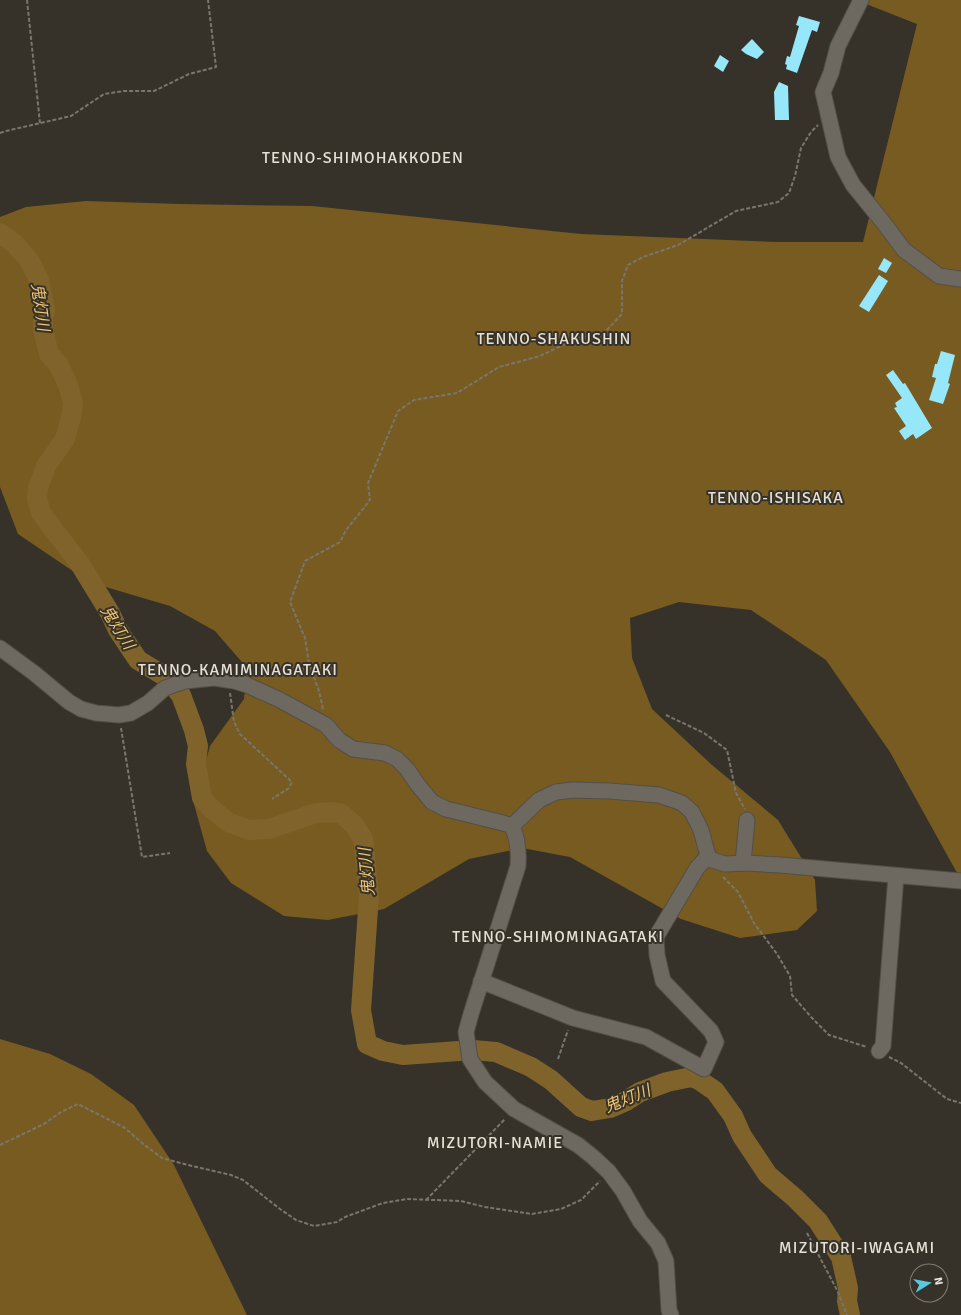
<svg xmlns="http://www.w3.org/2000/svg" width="961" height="1315" viewBox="0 0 961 1315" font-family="Signika,'Noto Sans JP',sans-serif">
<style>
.forest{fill:#775b21}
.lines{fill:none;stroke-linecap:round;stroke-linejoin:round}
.river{stroke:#7f632a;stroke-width:20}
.building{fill:#96e7f9}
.minor-casing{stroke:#534f48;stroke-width:17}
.path{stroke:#79766e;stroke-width:2;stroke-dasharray:4 2;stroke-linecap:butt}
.minor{stroke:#6e6960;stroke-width:15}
.labels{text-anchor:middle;stroke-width:4;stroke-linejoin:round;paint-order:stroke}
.neighbourhood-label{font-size:16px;letter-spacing:1px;fill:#e6e0d5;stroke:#363229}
.water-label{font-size:16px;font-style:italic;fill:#f1c673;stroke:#363229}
</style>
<rect width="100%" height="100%" fill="#363229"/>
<g class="forest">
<path d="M856 0H961V880L890 752 826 660 751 610 679 602 630 618 632 658 652 709 712 765 778 820 815 880 817 911 797 930 740 938 681 919 570 857 522 848 469 859 384 909 328 920 284 916 231 883 207 851 194 804 210 746 244 699 247 668 215 631 170 606 89 582 18 534 0 487V217L26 207 86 201 179 204 312 206 581 234 777 242H863L917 24Z"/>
<path d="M0 1039 50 1054 91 1074 134 1105 174 1165 247 1315H0Z"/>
</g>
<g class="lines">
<path class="river" d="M0 233 15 244 29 260 39 280 45 310 43 317V329L49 354 58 364 68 385 73 403 71 417 65 439 46 466 38 488 37 498 41 513 80 564 110 613 118 630 138 660 166 677 181 695 194 730 198 746 196 764 202 798 213 810 228 822 249 830 269 829 316 813 333 812 342 814 355 826 363 839 369 895 361 1010 367 1044 383 1051 403 1055 473 1050 496 1052 531 1067 551 1080 581 1107 592 1111 610 1108 626 1101 640 1092 667 1082 691 1077 699 1080 715 1091 733 1116 742 1136 768 1175 795 1198 818 1221 841 1257 848 1288 847 1301 850 1315"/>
</g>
<g class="building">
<path d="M799 16 820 22 817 32 812 30 797 73 786 69 787 65 785 64 787 56 790 57 799 26 796 25Z"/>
<path d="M752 39 764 52 757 59 746 54 741 50Z"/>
<path d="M720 55 729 61 723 72 714 66Z"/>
<path d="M779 82 788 86 789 120H775L774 92Z"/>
<path d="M884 258 892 263 886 273 878 269Z"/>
<path d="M879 275 888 281 869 312 859 306Z"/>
<path d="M941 351 955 355 948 383 950 384 943 404 929 400 936 378 932 377 935 364H937Z"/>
<path d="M893 370 903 384 905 383 932 428 916 439 913 434 905 440 899 431 906 426 894 408 897 407 895 403 902 398 886 375Z"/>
</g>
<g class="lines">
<g class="minor-casing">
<g id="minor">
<path d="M861 0 838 46 831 73 823 92 838 157 853 185 883 222 904 250 939 276 961 279"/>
<path d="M0 648 34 673 69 702 81 709 96 713 119 715 131 713 148 703 165 688 185 681 214 678 234 681 247 685 278 699 326 725 339 740 353 749 385 753 397 759 407 769 418 785 432 802 446 809 503 823 512 826C518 839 519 852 518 866L471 1014 466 1032 470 1059 485 1082 514 1109 578 1145 593 1157 609 1172 623 1191 640 1221 658 1243 666 1261 669 1310 671 1315"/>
<path d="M512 826 539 800 556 792 573 790 609 791 659 795 682 803 692 812 701 830 708 856 712 860 725 864 746 863 780 865 961 881"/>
<path d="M743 863 747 820"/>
<path d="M481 981 573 1018 646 1037 704 1069 716 1042 711 1031 663 981 657 955 656 937 697 868 708 856"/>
<path d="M879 1051 883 1046 896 876"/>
</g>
</g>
<g class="path">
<path d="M27 0 40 123"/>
<path d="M0 133 6 131 71 116 104 94 124 91H154L189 74 216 67 208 0"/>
<path d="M230 693 234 722 240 734 292 782 289 788 272 799"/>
<path d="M323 709 319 691 309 664 305 638 290 602 305 561 340 542 346 530 370 500 368 483 398 411 414 400 457 393 499 367 540 356 578 338 605 332 622 314V281L628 265 643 257 678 245 736 211 778 202 789 193 795 176 801 148 811 132 818 125"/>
<path d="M666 715 704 733 727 750 736 793 745 809"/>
<path d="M121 728 142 857 170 853"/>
<path d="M723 877 738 892 754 923 777 954 790 976 792 995 812 1018 829 1035 867 1047"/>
<path d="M889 1057 901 1063 947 1099 961 1103"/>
<path d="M558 1059 568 1030"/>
<path d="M0 1145 44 1124 61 1112 78 1104 125 1128 142 1143 162 1158 188 1165 231 1175 243 1180 280 1209 296 1220 314 1226 337 1222 345 1217 383 1203 407 1199 461 1201 485 1207 532 1214 561 1209 581 1200 600 1181"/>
<path d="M426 1200 505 1119"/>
<path d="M807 1233 838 1292 847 1315"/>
</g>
<use href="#minor" class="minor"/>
</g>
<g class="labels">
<g class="neighbourhood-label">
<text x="363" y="163">TENNO-SHIMOHAKKODEN</text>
<text x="554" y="344">TENNO-SHAKUSHIN</text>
<text x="776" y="503">TENNO-ISHISAKA</text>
<text x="238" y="675">TENNO-KAMIMINAGATAKI</text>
<text x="558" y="942">TENNO-SHIMOMINAGATAKI</text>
<text x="495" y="1148">MIZUTORI-NAMIE</text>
<text x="857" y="1253">MIZUTORI-IWAGAMI</text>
</g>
<g class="water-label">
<text transform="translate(41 307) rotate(82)" y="6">鬼灯川</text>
<text transform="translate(118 627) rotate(58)" y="6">鬼灯川</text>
<text transform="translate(366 872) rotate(-95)" y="6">鬼灯川</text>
<text transform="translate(627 1098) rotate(-22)" y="6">鬼灯川</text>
</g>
</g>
<g transform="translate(929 1283) rotate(79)"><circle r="19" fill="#363229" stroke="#7e7a73"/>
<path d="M0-3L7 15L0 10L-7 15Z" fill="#56c9e1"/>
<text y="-6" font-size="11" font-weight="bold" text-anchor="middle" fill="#eae7e1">N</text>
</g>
</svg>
